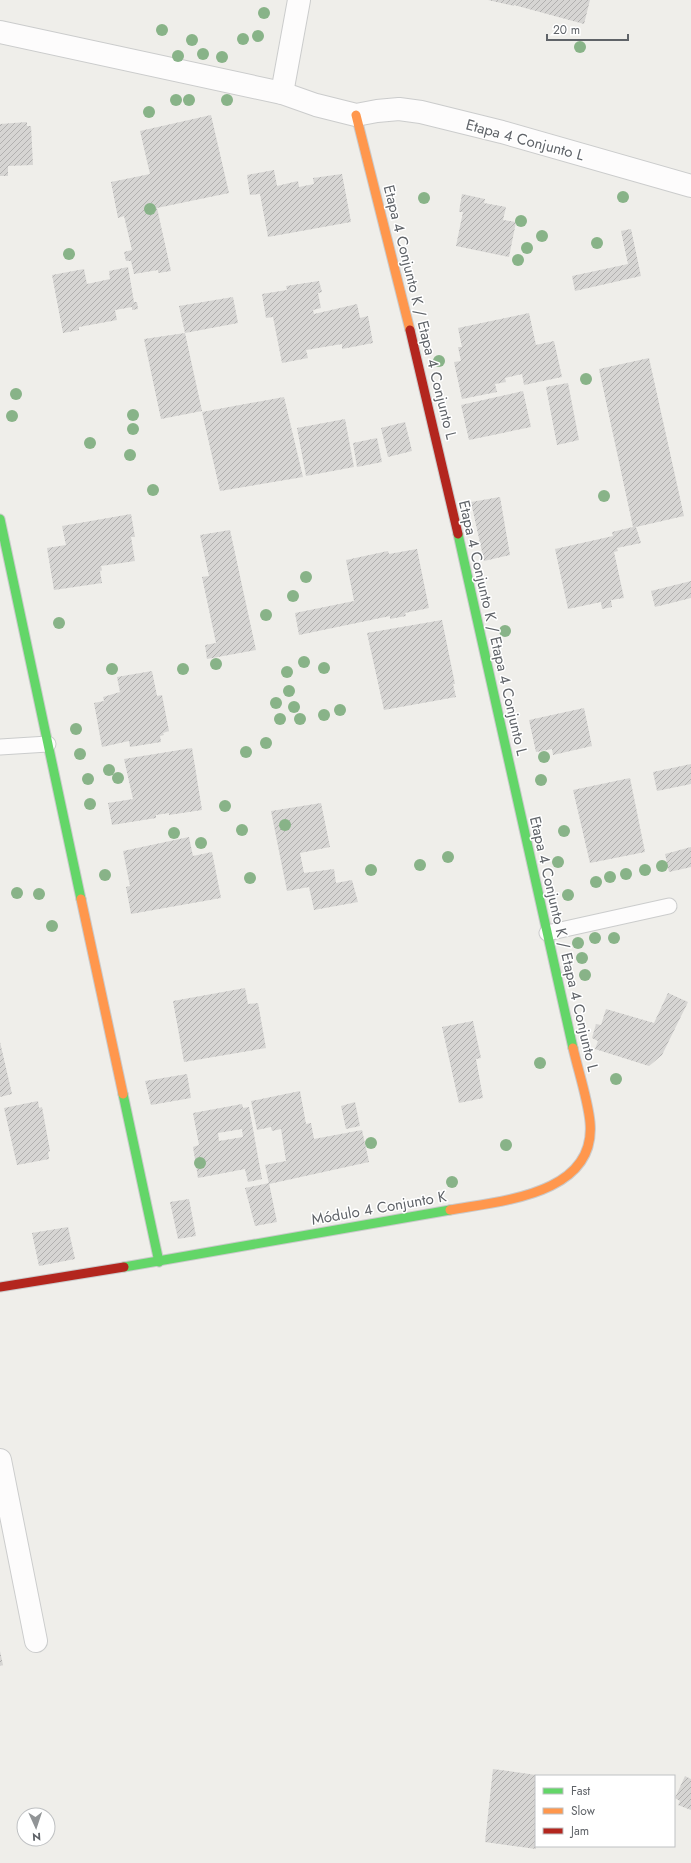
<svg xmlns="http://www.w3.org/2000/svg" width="691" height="1863" viewBox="0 0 691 1863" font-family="Jost,sans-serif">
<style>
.building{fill:url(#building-hatch);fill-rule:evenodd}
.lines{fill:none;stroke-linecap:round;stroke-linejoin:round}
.lane-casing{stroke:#cbcccc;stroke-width:17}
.street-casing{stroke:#cbcccc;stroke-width:24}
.fast-casing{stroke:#cacacb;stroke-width:11}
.slow-casing{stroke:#cacacb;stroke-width:11}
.jam-casing{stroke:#cacacb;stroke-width:11}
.lane{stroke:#fdfcfc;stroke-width:15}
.street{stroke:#fdfcfc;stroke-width:22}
.fast{stroke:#63d668;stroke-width:9}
.slow{stroke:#ff974d;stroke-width:9}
.jam{stroke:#b3261e;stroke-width:9}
.tree{fill:#88b388}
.labels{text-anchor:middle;stroke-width:3;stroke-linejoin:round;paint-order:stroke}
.street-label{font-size:15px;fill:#5f6368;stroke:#fff}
</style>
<defs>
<pattern id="building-hatch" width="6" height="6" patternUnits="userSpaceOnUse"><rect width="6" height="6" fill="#d6d5d3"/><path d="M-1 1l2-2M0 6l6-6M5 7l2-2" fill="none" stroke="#b1b0af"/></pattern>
</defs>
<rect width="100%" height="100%" fill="#efeeea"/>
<g class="building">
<path d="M488 0H590L584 24 514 5V6Z"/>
<path d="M211 115 229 193 157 208 171 271 158 273V270L134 274 131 261H126L124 252 132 250 124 216 118 218 111 182 150 174 140 131Z"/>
<path d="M27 122V126H31L33 165 8 166V176H0V124Z"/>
<path d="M274 170 277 186 298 181 299 187 314 184 313 178 342 174 351 222 268 237 260 194 250 195 247 175Z"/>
<path d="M462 194 485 199 484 203 506 207 503 220 516 222 509 257 456 246 463 212H459Z"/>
<path d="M631 229 641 276 575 291 572 276 628 264 621 231Z"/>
<path d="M128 267 134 302H137L138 309 132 310V307L115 310 117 320 79 327V330L63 333 52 275 84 269 87 284 110 279 109 271Z"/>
<path d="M319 281 322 292 318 293 321 308 313 310 314 314 357 304 360 318 368 316 373 343 342 349V344L306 350 308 358 282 363 273 317 266 318 262 294 287 290 286 286Z"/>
<path d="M233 297 238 323 185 333 202 411 161 419 144 339 185 333 179 306Z"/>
<path d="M529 313 536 345 554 341 562 377 524 385 522 374 505 378 506 382 495 384 497 392 462 399 454 362 461 361 458 347H462L458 328Z"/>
<path d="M649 358 684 516 636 527 641 543 617 548 618 551 614 552 624 598 611 600 612 607 602 609 601 602 568 609 555 549 613 536 612 532 633 527 599 369Z"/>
<path d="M568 383 579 440 557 445 546 387Z"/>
<path d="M523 391 531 427 469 440 461 405Z"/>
<path d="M284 397 303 477 220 491 202 412Z"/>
<path d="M345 419 354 467 306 476 297 428Z"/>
<path d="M405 422 412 451 388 457 381 428Z"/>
<path d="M377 438 382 462 357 467 353 443Z"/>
<path d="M500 497 510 555 484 561 471 502Z"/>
<path d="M131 514 135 537H131L135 561 101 566 102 570 100 571 102 583 54 590 47 548 66 545 62 526Z"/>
<path d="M230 530 256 650 207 659 205 645 216 643 202 577 209 576 200 535Z"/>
<path d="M417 549 429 608 405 613 406 616 390 619V616L299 635 295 613 354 601 346 560 388 551 389 554Z"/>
<path d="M691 581V598L655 607 651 591Z"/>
<path d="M442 620 455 684H453L456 697 384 710 367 633Z"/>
<path d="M152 671 157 696 162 695 169 731 163 733 164 735 160 736 161 742 130 747 129 741 102 747 94 703 104 701 103 697 120 692 117 677Z"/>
<path d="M584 708 592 746 553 755 552 749 536 752 529 720Z"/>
<path d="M192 748 202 810 169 815V813L156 815V818L112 825 108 803 133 799 124 759Z"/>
<path d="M691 764V784L657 791 653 772Z"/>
<path d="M630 778 645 852 590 863 573 790Z"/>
<path d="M321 803 330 847 300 853 304 873 334 869 336 883 352 880 358 902 314 910 309 887 287 891 271 811Z"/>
<path d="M189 837 193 856 212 852 221 898 131 914 126 887 130 886 123 851Z"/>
<path d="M691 847V867L669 872 665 854Z"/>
<path d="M245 988 248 1004 258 1003 266 1048 184 1062 173 1001Z"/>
<path d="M668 993 688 1002 662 1055 649 1066 595 1049 598 1041 592 1038 596 1024 601 1025 606 1009 654 1023Z"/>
<path d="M473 1021 481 1058 476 1059 483 1098 459 1103 442 1027Z"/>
<path d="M0 1042 12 1094 0 1097Z"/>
<path d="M187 1074 191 1098 151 1105 145 1081Z"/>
<path d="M300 1091 306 1124 311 1123 314 1139 362 1130 369 1162 269 1184 265 1165 286 1161 281 1129 272 1131 271 1127 257 1130 251 1101Z"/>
<path d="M38 1101 39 1108 42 1107 50 1151 48 1152 49 1159 17 1165 4 1108Z"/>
<path d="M355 1102 360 1126 346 1129 341 1106Z"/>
<path d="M242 1104 243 1108 249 1107 262 1179 248 1182 245 1169 198 1178 193 1147 199 1145 193 1113ZM242 1129 243 1137 219 1141 218 1133Z"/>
<path d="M269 1183 277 1222 255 1226 245 1188Z"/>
<path d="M189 1199 196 1236 178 1239 170 1202Z"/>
<path d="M68 1227 75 1259 39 1266 32 1233Z"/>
<path d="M0 1651 3 1665 0 1666Z"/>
<path d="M493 1769 536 1775V1849L485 1842Z"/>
<path d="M685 1776 691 1779V1810L678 1805 680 1801 675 1798Z"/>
</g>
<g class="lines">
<g class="lane-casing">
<g id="lane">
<path d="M0 747 48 744"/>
<path d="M547 933 669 906"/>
</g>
</g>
<g class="street-casing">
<g id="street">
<path d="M0 32 282 93 316 105 356 115 377 111 399 109 421 112 502 132 691 186"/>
<path d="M282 93 299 0"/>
<path d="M0 1460 36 1641"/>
</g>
</g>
<g class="fast-casing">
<g id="fast">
<path d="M0 519 81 899"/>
<path d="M458 534 573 1048"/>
<path d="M123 1094 159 1262"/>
<path d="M124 1267 450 1210"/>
</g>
</g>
<g class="slow-casing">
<g id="slow">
<path d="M356 115 410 330"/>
<path d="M81 899 123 1094"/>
<path d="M450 1210C500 1201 597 1195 590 1122 588 1100 578 1070 573 1048"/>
</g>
</g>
<g class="jam-casing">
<g id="jam">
<path d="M410 330 458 534"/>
<path d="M0 1287 124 1267"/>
</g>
</g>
<use href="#lane" class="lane"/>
<use href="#street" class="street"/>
<use href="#fast" class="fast"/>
<use href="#slow" class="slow"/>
<use href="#jam" class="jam"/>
</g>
<g class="tree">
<circle cx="264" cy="13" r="6"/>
<circle cx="162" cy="30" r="6"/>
<circle cx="258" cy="36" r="6"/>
<circle cx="243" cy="39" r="6"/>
<circle cx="192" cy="40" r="6"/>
<circle cx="580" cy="47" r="6"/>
<circle cx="203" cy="54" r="6"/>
<circle cx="178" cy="56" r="6"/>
<circle cx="222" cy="57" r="6"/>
<circle cx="176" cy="100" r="6"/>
<circle cx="189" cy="100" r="6"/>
<circle cx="227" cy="100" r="6"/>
<circle cx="149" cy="112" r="6"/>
<circle cx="623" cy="197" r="6"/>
<circle cx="424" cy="198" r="6"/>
<circle cx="150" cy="209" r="6"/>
<circle cx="521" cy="221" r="6"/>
<circle cx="542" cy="236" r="6"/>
<circle cx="597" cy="243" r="6"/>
<circle cx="527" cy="248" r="6"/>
<circle cx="69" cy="254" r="6"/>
<circle cx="518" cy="260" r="6"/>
<circle cx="439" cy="361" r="6"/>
<circle cx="586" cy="379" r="6"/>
<circle cx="16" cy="394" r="6"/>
<circle cx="133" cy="415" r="6"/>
<circle cx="12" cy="416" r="6"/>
<circle cx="133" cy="429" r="6"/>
<circle cx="90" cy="443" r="6"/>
<circle cx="130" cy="455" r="6"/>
<circle cx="153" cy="490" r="6"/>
<circle cx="604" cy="496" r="6"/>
<circle cx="306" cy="577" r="6"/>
<circle cx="293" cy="596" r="6"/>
<circle cx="266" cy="615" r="6"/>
<circle cx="59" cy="623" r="6"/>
<circle cx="505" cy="631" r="6"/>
<circle cx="304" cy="662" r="6"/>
<circle cx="216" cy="664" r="6"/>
<circle cx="324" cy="668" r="6"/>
<circle cx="112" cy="669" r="6"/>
<circle cx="183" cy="669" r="6"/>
<circle cx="287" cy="672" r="6"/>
<circle cx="289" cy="691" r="6"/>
<circle cx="276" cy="703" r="6"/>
<circle cx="294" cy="707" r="6"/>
<circle cx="340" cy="710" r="6"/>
<circle cx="324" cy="715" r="6"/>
<circle cx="280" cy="719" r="6"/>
<circle cx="300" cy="719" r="6"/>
<circle cx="76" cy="729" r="6"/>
<circle cx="266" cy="743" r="6"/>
<circle cx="246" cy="752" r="6"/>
<circle cx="80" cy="754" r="6"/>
<circle cx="544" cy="757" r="6"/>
<circle cx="109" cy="770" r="6"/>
<circle cx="118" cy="778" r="6"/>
<circle cx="88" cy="779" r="6"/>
<circle cx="541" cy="780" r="6"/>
<circle cx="90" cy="804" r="6"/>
<circle cx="225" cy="806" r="6"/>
<circle cx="285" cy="825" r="6"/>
<circle cx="242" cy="830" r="6"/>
<circle cx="564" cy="831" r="6"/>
<circle cx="174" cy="833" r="6"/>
<circle cx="201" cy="843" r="6"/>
<circle cx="448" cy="857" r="6"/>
<circle cx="558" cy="862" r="6"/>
<circle cx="420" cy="865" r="6"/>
<circle cx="662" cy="866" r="6"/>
<circle cx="371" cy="870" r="6"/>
<circle cx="645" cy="870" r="6"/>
<circle cx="626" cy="874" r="6"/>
<circle cx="105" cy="875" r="6"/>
<circle cx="610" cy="877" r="6"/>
<circle cx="250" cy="878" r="6"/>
<circle cx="596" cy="882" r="6"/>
<circle cx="17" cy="893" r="6"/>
<circle cx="39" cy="894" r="6"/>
<circle cx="568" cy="895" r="6"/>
<circle cx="52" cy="926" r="6"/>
<circle cx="595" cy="938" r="6"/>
<circle cx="614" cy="938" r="6"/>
<circle cx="578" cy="943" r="6"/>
<circle cx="582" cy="958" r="6"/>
<circle cx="585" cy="975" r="6"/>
<circle cx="540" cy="1063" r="6"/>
<circle cx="616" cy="1079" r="6"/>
<circle cx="371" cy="1143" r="6"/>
<circle cx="506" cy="1145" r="6"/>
<circle cx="200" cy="1163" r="6"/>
<circle cx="452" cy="1182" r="6"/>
</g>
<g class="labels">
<g class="street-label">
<text transform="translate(525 140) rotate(15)" y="5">Etapa 4 Conjunto L</text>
<text transform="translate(420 312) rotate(76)" y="5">Etapa 4 Conjunto K / Etapa 4 Conjunto L</text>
<text transform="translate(493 628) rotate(77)" y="5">Etapa 4 Conjunto K / Etapa 4 Conjunto L</text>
<text transform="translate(564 944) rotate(77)" y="5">Etapa 4 Conjunto K / Etapa 4 Conjunto L</text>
<text transform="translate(379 1208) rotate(-10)" y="5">Módulo 4 Conjunto K</text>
</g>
</g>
<rect x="535" y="1775" width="140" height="72" fill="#ffffff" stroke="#bfc1c3"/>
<rect x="543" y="1788" width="20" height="6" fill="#63d668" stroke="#bfc1c3"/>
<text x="571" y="1795" font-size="12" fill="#5f6368">Fast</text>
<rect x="543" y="1808" width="20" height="6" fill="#ff974d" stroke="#bfc1c3"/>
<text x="571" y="1815" font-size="12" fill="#5f6368">Slow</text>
<rect x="543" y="1828" width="20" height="6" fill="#b3261e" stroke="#bfc1c3"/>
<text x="571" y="1835" font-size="12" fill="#5f6368">Jam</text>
<g transform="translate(36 1827) rotate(177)"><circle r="19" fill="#ffffff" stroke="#bfc1c3"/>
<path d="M0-3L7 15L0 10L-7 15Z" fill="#919496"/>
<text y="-6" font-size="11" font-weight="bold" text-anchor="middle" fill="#5f6368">N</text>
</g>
<path d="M547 34v6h81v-6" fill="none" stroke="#5f6368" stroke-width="2"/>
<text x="553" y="34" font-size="12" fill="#5f6368" stroke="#ffffff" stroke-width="3" paint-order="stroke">20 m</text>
</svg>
